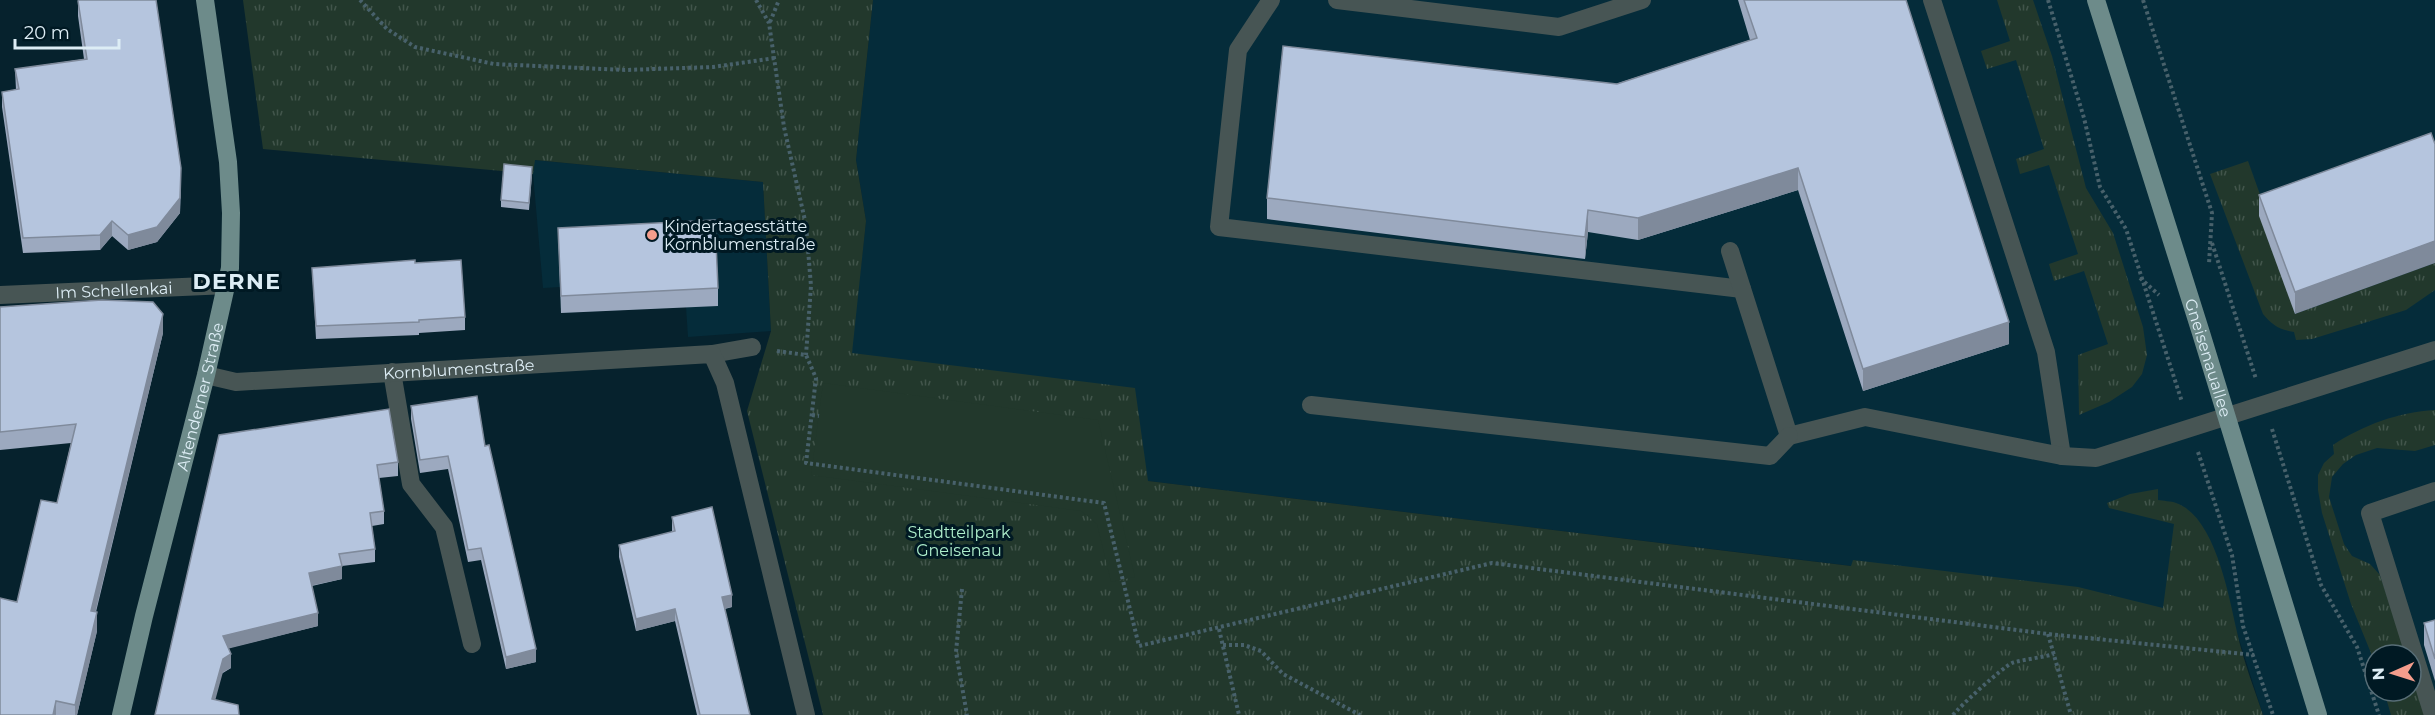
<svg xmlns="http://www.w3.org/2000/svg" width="2435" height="715" viewBox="0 0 2435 715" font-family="Montserrat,sans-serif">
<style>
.built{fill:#052c3a;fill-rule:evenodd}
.grass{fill:url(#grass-tufts)}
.pitch{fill:#22382c}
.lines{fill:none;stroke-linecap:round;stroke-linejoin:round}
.path{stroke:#48616b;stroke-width:4;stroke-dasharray:3 3;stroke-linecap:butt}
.minor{stroke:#475554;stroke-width:18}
.major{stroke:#6d8b8a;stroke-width:18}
.wall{fill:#9ca9bf}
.shaded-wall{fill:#7f8a9b}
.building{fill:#b5c5de;stroke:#7f8a9b;stroke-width:1.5}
.poi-dot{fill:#f49d8c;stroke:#001923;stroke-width:2}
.labels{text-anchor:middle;stroke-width:6;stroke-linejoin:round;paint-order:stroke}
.poi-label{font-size:16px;fill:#ddedf5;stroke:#001923;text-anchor:start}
.street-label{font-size:16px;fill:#ddedf5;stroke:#001923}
.park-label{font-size:16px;fill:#adedcb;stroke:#001923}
.district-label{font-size:22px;font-weight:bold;letter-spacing:1.5px;fill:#ddedf5;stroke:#001923}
</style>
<defs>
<pattern id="grass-tufts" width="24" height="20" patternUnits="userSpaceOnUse" patternTransform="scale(1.5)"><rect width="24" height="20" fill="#22382c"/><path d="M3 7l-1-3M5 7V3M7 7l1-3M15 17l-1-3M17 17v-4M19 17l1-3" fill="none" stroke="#42554b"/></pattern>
</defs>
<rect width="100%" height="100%" fill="#06222d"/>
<g class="built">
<path d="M873 0H2435V715H2263L2237 633 1852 566 1148 481 851 353 866 221 856 160ZM2375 655H2411V691H2375Z"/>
<path d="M534 160 763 182 771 331 688 337 686 307 561 313 560 287 543 288 533 174Z"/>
</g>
<g class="grass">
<path d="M243 0H873L856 160 866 221 852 353 1135 388 1148 481 1851 566 1853 560 2078 587 2163 608 2174 524 2109 508 2107 503 2130 494 2158 489V500C2163 501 2171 501 2176 503 2215 516 2229 597 2237 632 2243 660 2254 688 2263 715H823L747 411 771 331 763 182 535 160 533 174 263 149Z"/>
<path d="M1997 0H2033L2052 56 2086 188 2113 233 2143 327 2147 355 2142 374 2132 387 2109 402 2079 415 2078 355 2108 344 2084 271 2054 281 2049 264 2078 254 2049 165 2020 174 2016 159 2044 149 2016 60 1987 69 1981 51 2010 41Z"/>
<path d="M2248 161 2267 214 2295 314 2435 263V290L2406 310 2312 339 2296 340 2294 332C2280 330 2272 325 2263 314L2210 174Z"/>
<path d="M2435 410V445L2415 451 2377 448 2356 455 2343 464 2332 477 2329 497 2344 544 2352 556 2370 564 2380 575 2406 655H2375V663L2351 604 2322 513 2318 490V475L2324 463 2334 454 2333 445C2363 425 2399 412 2435 410Z"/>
<path d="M2411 672 2425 715H2391L2384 691H2411Z"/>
</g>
<path class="pitch" d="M823 383 1098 420 1135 577 1111 582 1097 524 1081 511 811 475Z"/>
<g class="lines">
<g class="path">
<path d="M360 0 387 29 415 47 494 64 625 70 713 67 775 58"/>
<path d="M756 0 769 23 784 127 806 225 811 286 806 355"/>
<path d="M2048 0 2084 118 2100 187 2126 229 2182 402"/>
<path d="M2143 0 2212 213 2209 264"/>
<path d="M770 22 779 0"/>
<path d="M2212 243 2256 379"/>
<path d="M2140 278 2159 295"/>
<path d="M777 351 806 355 816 378 806 463 1104 503 1139 646 1492 563 2048 634 2254 655"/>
<path d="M812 415 819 416"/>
<path d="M2272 429 2321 585 2357 647 2379 715"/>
<path d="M2198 452 2232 555 2243 626 2273 715"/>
<path d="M962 589 956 652 967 715"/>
<path d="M1219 629 1239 715"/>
<path d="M2048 634 2071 715"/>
<path d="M1223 645H1244L1261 651 1283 674 1360 715"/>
<path d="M1953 715C1960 706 2003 667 2012 663 2025 659 2040 658 2054 654"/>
</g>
<g class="minor">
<path d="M1271 0 1238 50 1219 227 1742 289"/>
<path d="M1337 0 1559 27 1642 0"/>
<path d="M1932 0 2046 352 2062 456"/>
<path d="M1730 251 1789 436 1865 417 2062 456 2096 458 2435 350"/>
<path id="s1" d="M0 295 228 285"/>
<path d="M712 354 752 347"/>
<path d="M392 372 411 484 444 527 472 644"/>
<path id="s2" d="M206 375 236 382 712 354 725 383 806 715"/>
<path d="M1311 405 1770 456 1789 436"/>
<path d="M2433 715 2370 513 2435 491"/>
</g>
<g class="major">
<path id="s3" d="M2096 0 2201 333 2318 715"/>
<path id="s4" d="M121 715 144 616 206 375 230 268 231 213 228 162 205 0"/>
</g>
</g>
<g class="wall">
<path d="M1738 0H1906L2009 344 1863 391 1798 190 1638 240 1588 232 1585 259 1267 219V198L1750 40Z"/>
<path d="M78 1 181 183 180 213 157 242 128 250 112 236 100 250 23 253 2 107V92L16 90 15 69 84 59 78 16Z"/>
<path d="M2431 133 2295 314 2259 216V195Z"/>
<path d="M532 174 529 210 501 207V200Z"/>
<path d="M558 228 718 288V306L561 313Z"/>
<path d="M415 263 465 317V330L419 333V335L316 339 312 268Z"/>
<path d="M0 307 163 333 96 612 97 631 77 715H0L17 602 57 503 71 443 0 450Z"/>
<path d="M411 406 485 446 536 662 506 669 481 560 468 562 448 469 420 473 411 419Z"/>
<path d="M219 435 398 462V476L379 478 384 511V524L372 526 375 549V562L342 566V579L312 586 318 626 228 648 231 668 155 715Z"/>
<path d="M672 517 732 607 725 609 750 715H697L675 621 636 631 619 557V545L672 532Z"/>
<path d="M2435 620V681L2424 645V623Z"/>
</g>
<g class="shaded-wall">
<path d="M181 168 180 213 157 242 128 250V235Z"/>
<path d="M1798 168V190L1638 240V218Z"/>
<path d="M1588 210V232L1585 259V237Z"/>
<path d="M112 221V236L100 250V235Z"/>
<path d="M2435 241V263L2295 314V292Z"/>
<path d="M163 314V333L91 630V611Z"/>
<path d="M2009 322V344L1863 391V369Z"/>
<path d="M342 566V579L309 586V573Z"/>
<path d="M732 595V607L722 609V597Z"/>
<path d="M675 609V621L636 631V619Z"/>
<path d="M97 612V631L77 715H75V705Z"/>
<path d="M318 613V626L223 650V636Z"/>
<path d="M536 649V662L506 669V657Z"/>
<path d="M231 654V668L223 672 212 712V699L223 659Z"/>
<path d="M56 701V715H53Z"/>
</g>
<g class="building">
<path d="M79 0H156L181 168 180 198 157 227 128 235 112 221 100 235 23 238 2 92 19 89 15 69 87 59 78 1Z"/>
<path d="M1744 0H1906L2009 322 1863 369 1798 168 1638 218 1588 210 1585 237 1267 198 1283 46 1617 84 1757 38Z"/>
<path d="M2431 133 2435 144V241L2295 292 2259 195Z"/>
<path d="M504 164 532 167 529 203 501 200Z"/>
<path d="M715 220 718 288 561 296 558 228Z"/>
<path d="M415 260V263L461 260 465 317 419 320V322L316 326 312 268Z"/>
<path d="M102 300 153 302 163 314 91 611 97 612 75 705 56 701 53 715H0V598L17 602 41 500 57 503 76 424 0 432V307Z"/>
<path d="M477 396 485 446 489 445 536 649 506 657 481 548 468 550 448 456 420 460 411 406Z"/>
<path d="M389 409 398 462 377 465 384 511 370 513 375 549 339 554 342 566 309 573 318 613 223 636 231 654 223 659 212 699 238 705 239 715H155L219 435Z"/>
<path d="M712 507 732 595 722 597 750 715H700L675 609 636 619 619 545 675 531 672 517Z"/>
<path d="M2435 620V659L2424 623Z"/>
</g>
<circle class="poi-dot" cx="652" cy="235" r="6"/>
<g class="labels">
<g class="poi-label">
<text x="664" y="232">Kindertagesstätte<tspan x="664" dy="18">Kornblumenstraße</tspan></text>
</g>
<g class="street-label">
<text dy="6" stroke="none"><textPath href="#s1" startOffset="114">Im Schellenkai</textPath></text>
<text dy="6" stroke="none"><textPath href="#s3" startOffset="375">Gneisenauallee</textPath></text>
<text dy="6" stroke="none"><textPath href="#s2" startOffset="254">Kornblumenstraße</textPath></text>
<text dy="6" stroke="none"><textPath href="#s4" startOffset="328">Altenderner Straße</textPath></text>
</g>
<g class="park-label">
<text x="959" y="538">Stadtteilpark<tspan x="959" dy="18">Gneisenau</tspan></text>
</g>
<g class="district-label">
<text x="237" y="289">DERNE</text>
</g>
</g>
<g transform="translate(2393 673) rotate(267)"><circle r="28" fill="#001923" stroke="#586e77" stroke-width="1.5"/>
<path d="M0-4.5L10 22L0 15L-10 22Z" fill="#f49d8c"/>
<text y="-9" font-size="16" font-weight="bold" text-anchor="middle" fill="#ddedf5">N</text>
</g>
<path d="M15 39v9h104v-9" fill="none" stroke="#ddedf5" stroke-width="3"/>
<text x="24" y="39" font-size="18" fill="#ddedf5" stroke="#001923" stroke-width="4.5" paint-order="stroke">20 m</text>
</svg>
